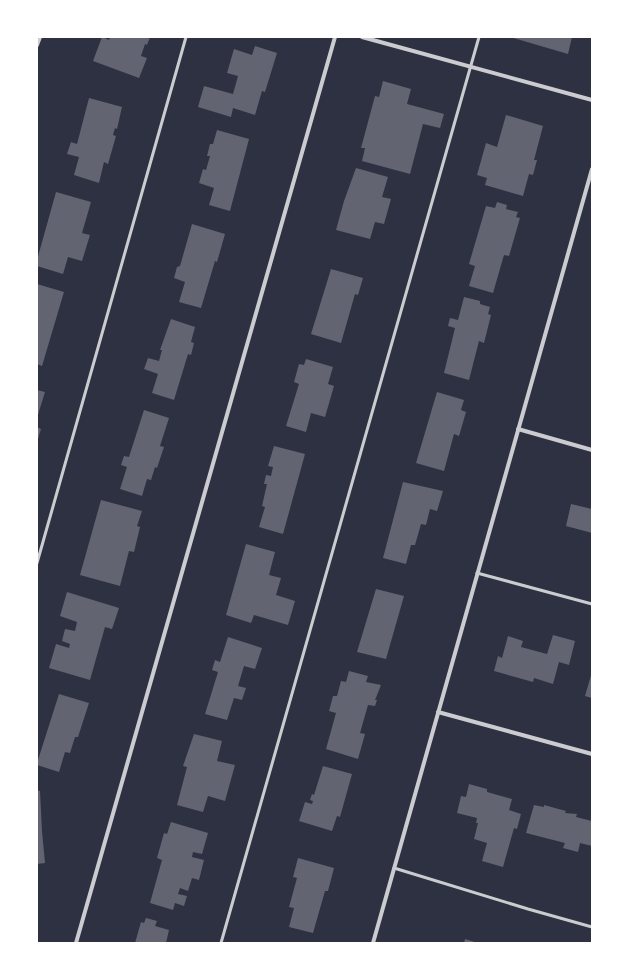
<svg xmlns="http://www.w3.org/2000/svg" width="629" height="980" viewBox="0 0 629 980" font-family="'DejaVu Sans',sans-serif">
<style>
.building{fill:#626471}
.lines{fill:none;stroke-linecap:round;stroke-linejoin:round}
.service{stroke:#caccd0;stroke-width:3}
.minor{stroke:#caccd0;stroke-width:4}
</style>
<rect width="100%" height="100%" fill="#2d3142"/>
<g class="building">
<path d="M102 37 109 40 110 37H150L147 45 145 44 141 56 147 58 139 78 93 61Z"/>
<path d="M510 37H572L568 54Z"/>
<path d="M255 46 277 53 265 92 262 91 255 115 233 108 231 117 198 107 204 86 233 94 238 76 227 73 234 49 252 55Z"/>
<path d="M383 81 411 89 407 104 444 114 440 128 423 124 410 174 362 161 365 148H361L375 96 379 97Z"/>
<path d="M89 98 122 107 117 129 115 128 113 135 116 136 108 164 104 162 99 183 74 175 79 157 67 154 71 142 77 144Z"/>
<path d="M506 115 543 126 534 160H537L533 175 529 174 523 196 485 185 487 178 477 175 486 143 497 147Z"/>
<path d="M217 130 249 139 230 211 209 205 214 188 199 183 203 169 206 170 210 156H207L210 144H213Z"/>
<path d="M356 168 388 177 382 197 391 199 384 224 375 222 370 239 336 230 344 201Z"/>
<path d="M56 192 91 202 82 233 90 235 82 261 68 257 63 274 37 266V260Z"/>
<path d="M497 202 507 205 506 209 518 212 516 217 520 218 509 256 504 255 493 293 469 286 475 266 469 264 486 206 495 208Z"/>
<path d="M192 224 225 234 217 262 215 261 201 308 179 302 185 282 174 278 177 267 180 266Z"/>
<path d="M331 269 363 278 358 295 355 294 341 343 311 334Z"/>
<path d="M37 284 64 292 42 366 37 364Z"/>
<path d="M464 297 480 301V304L490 307 488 314 491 315 484 343 479 341 469 380 444 373 455 328 448 326 450 318 458 320Z"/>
<path d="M171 319 195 327 191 342 194 343 191 355 188 354 174 400 152 393 158 374 144 369 148 358 159 361 162 350H160Z"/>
<path d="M306 359 333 367 328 384 334 386 325 417 311 413 306 432 286 426 299 384 294 382 299 364 304 365Z"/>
<path d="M37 390 45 392 37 418Z"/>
<path d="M437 392 464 400 461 410 466 412 459 436 454 434 444 471 416 463Z"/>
<path d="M144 410 169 418 160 446 164 447 157 468 155 467 151 480 147 479 142 496 120 489 127 467 121 465 124 456 129 457Z"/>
<path d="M37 427 41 429 37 442Z"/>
<path d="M274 446 305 454 283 534 259 527 265 507 262 506 267 484H264L266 475 271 476 273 467 268 466Z"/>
<path d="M403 482 443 491 437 511 430 509 426 525 421 524 415 545H411L406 564 383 558Z"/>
<path d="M101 500 142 511 137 526 140 527 134 552 129 551 120 586 80 575Z"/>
<path d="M571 504 592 509V533L566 526Z"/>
<path d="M246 544 275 552 269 575 281 578 276 595 295 601 288 625 254 615 251 623 226 615Z"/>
<path d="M376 589 404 596 386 659 357 652Z"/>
<path d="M67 592 119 608 112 629 105 627 90 680 49 668 56 644 69 648 70 644 62 641 65 629 75 631 77 622 60 616Z"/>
<path d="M553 635 575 641 569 665 559 662 553 684 534 678 533 682 494 671 498 656 502 658 508 636 523 641 521 647 547 654Z"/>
<path d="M228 637 262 648 255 669 244 666 238 686 246 688 242 700 234 698 227 720 205 714 218 672 212 670 215 660 220 662Z"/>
<path d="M349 671 368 676 366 682 381 685 375 700H377L375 706 368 705 360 733 365 734 358 759 326 749 336 713 329 711 333 696H337L341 681 346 682Z"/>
<path d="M592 672V698L585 696Z"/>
<path d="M59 694 89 703 78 737H75L70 753 65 752 59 772 37 765V763Z"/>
<path d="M194 734 222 741 217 761 235 765 225 801 208 796 203 812 177 805 187 767 183 766Z"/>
<path d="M323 766 352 774 340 817 337 816 332 831 299 821 305 802 312 804 313 801 310 800 312 794 314 795Z"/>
<path d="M469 784 487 789V792L512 799 509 810 521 814 517 829 514 828 503 867 482 861 487 843 474 839 478 823H476L477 818 457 813 461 796 466 797Z"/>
<path d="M37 790 40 791 42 831 45 863 37 864Z"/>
<path d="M534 805 544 807V805L566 811 565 813 577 814 576 817 592 821V846L580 843 578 852 563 848 565 843 526 833Z"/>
<path d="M171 822 208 833 202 854 193 852 192 857 204 860 199 880 192 878 188 891 180 888 178 894 187 896 184 906 175 903 173 910 150 903 162 860 157 858 164 833 167 834Z"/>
<path d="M298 858 334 868 328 891H325L313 933 289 927 294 908 289 907 297 878 293 877Z"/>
<path d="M146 918 157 921 155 926 169 930 166 943H135L141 922 144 923Z"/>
<path d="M465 939 478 943H464Z"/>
</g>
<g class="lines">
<g class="service">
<path d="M37 563 186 37"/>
<path d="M477 573 592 604"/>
<path d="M394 868 528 909 592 927"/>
<path d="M221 943 479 37"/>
</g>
<g class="minor">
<path d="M362 37 592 100"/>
<path d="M37 45 40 37"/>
<path d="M518 429 592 450"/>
<path d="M438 712 592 754"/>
<path d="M76 943 335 37"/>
<path d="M373 943 592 169"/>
</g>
</g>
<rect width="629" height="980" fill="none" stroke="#ffffff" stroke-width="76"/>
</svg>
